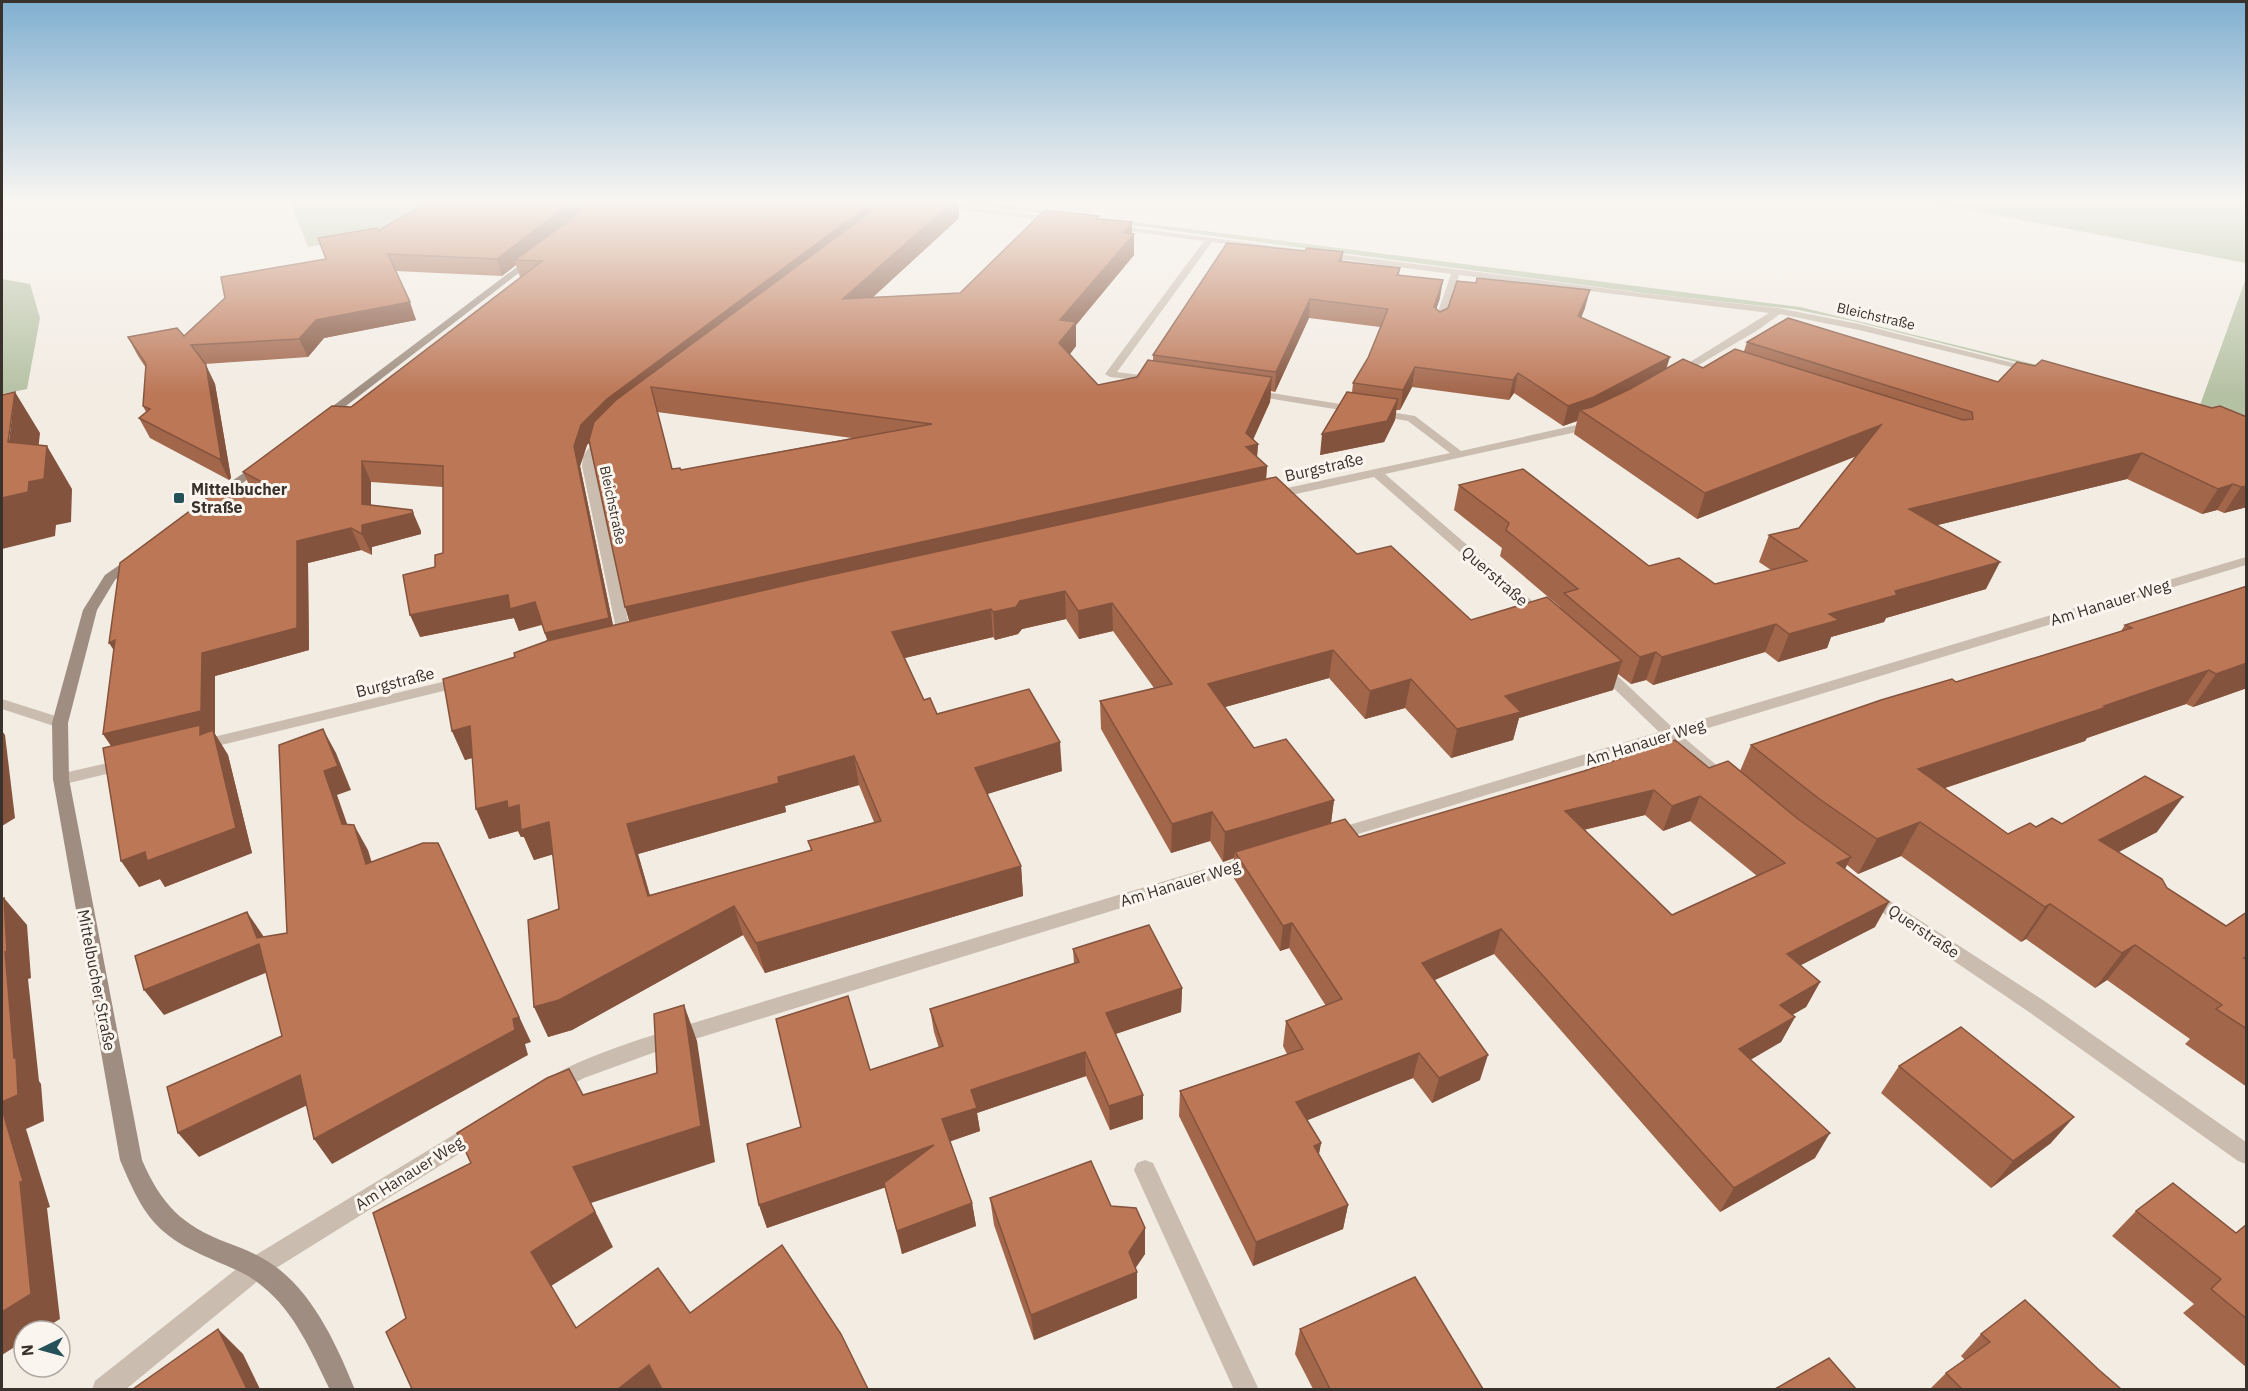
<svg xmlns="http://www.w3.org/2000/svg" width="2248" height="1391" viewBox="0 0 2248 1391" font-family="'IBM Plex Sans',sans-serif">
<style>
.green{fill:#b5c1a3}
.lines{fill:none;stroke-linecap:round;stroke-linejoin:round}
.minor{fill:#cabdaf;fill-rule:evenodd}
.secondary{fill:#9e8d80;fill-rule:evenodd}
.wall{fill:#a2664b;fill-rule:evenodd}
.shaded-wall{fill:#84533d}
.building{fill:#bc7757;stroke:#84533d;stroke-width:1.5;fill-rule:evenodd}
.poi-dot{fill:#255158;stroke:#faf6ef;stroke-width:2}
.labels{text-anchor:middle;stroke-width:6;stroke-linejoin:round;paint-order:stroke}
.far-street-label{font-size:14px;fill:#39322c;stroke:#faf6ef}
.street-label{font-size:16px;fill:#39322c;stroke:#faf6ef}
.poi-label{font-size:16px;font-weight:bold;fill:#39322c;stroke:#faf6ef;text-anchor:start}
</style>
<rect width="100%" height="100%" fill="#f2ece3"/>
<g class="green">
<path d="M289 199H456L398 232 308 247Z"/>
<path d="M934 199H954L1800 307 2200 405 2246 278V420L1853 321 1793 309 1651 294Z"/>
<path d="M1912 199H2246V263Z"/>
<path d="M2 279 30 284 40 318 27 389 2 394Z"/>
</g>
<g class="lines">
<g class="minor">
<path d="M938 203 1057 218 1061 220 1057 222 935 207 934 205Z"/>
<path d="M1111 225 1641 293 1778 308 1859 324 2037 369 2032 372 1859 330 1780 314 1758 330 1678 377 1673 374 1674 372 1769 313 1459 275 1443 326 1438 329 1433 326 1451 274 1212 242 1117 372 1156 377 1160 378V382L1110 377 1105 374 1204 241 1114 229 1110 227Z"/>
<path d="M1252 390 1415 416 1461 451 1599 420V424L1572 433 1385 474 1546 613 1548 616 1546 619H1536L1374 477 1273 499 1269 498V492L1273 491 1450 453 1408 421 1248 395 1247 393Z"/>
<path d="M603 432 609 435 595 456 594 466 633 643 626 647 619 643 582 466 583 456 599 433Z"/>
<path d="M2246 557V565L1682 736 1727 774 1729 778 1727 782H1715L1668 740 1335 841 1329 839 1326 835 1329 831 1659 732 1597 672 1595 669 1597 666H1607L1673 728Z"/>
<path d="M463 677 470 682 468 685 201 750 193 745 201 740Z"/>
<path d="M2 699 65 719 68 723 60 728 2 709Z"/>
<path d="M125 759 131 760 133 764 131 768 61 785 55 783 53 779 55 775Z"/>
<path d="M1252 855 1258 856 1261 861 1258 866 669 1047 584 1078 555 1093 548 1090 545 1084C554 1065 664 1031 690 1024 877 967 1065 911 1252 855Z"/>
<path d="M1870 888 2043 1000 2246 1142V1164L2238 1161 2029 1012 1864 900 1861 895 1864 890Z"/>
<path d="M478 1120 486 1123 489 1130 486 1137 265 1275 125 1390H92L95 1381 249 1259Z"/>
<path d="M1145 1160 1153 1163 1259 1390H1234L1134 1170 1137 1163Z"/>
</g>
<g class="secondary">
<path d="M530 257 537 259 329 419H321V415Z"/>
<path d="M260 462 264 463V467L216 503H208V497Z"/>
<path d="M135 554 141 558 115 580 97 610 68 723 69 779 142 1160C161 1204 182 1226 228 1243 247 1250 264 1257 280 1270 316 1299 338 1348 355 1390H330C312 1353 295 1312 262 1286 246 1272 228 1267 209 1258 154 1234 143 1214 120 1160L53 779 52 723 83 610 105 575Z"/>
</g>
</g>
<g class="wall">
<path d="M883 199 884 202 888 199H958L959 218 873 297 960 293 1099 216V220L1132 222V233L1134 234V255L1076 325V346L1070 354 1098 385 1137 377 1153 360V355L1305 251 1343 252 1342 262 1400 268 1399 275 1440 298 1436 309 1440 312 1585 308 1581 318 1666 369 1703 368 1744 351 1747 342 1998 382 2247 417V507L2224 513 2217 510 2202 514 2127 479 1937 525 1986 589 1886 618 1884 622 1831 637 1827 648 1778 662 1765 652 1653 685 1646 680 1631 684 1618 674 1613 690 1519 718 1513 740 1451 758 1405 708 1365 719 1329 678 1225 707 1254 748 1334 800 1331 823 1359 837 1709 768 1740 771 1751 745 2121 631 2125 625 2247 688 2193 707 2186 704 2087 738 2085 741 1945 788 2008 834 2036 827 2062 824 2157 832 2118 852 2167 888 2226 926 2247 912V1087L2185 1044 2190 1039 2107 980 2095 988 2026 939 2021 942 1901 856 1858 874 1847 865 1845 869 1875 927 1800 965 1820 982 1806 1007 1792 1015 1795 1017 1781 1042 1750 1060 1815 1158 1720 1212 1494 954 1435 980 1480 1080 1432 1103 1413 1078 1307 1120 1321 1143 1319 1154 1348 1205 1343 1229 1253 1266 1179 1116 1180 1091 1287 1054 1283 1046 1286 1021 1326 1006 1289 948 1280 951 1233 877 1234 858 1223 862 1210 841 1171 853 1101 729 1100 701 1154 688 1113 631 1079 639 1066 619 1022 629 1018 634 995 640 993 637 905 658 924 700 937 714 1062 771 987 794 1021 866 1023 896 765 973 743 935 572 1030 548 1037 559 909 553 854 534 860 524 837H521L518 831 489 839 472 758 465 760 452 731 515 657 547 640 542 625 519 631 514 618 420 637 435 567 443 553V487L371 482V505L421 531V534L372 547V555L361 550 308 563 309 650 215 676V734L228 755 252 853 165 887 160 879 139 887 111 746 103 734 252 491 243 472 351 407 522 277H520L516 265 502 276 396 271 416 320 324 338 308 357 205 364 215 384 231 478 229 480 150 438 139 418 146 412 143 406 146 368 138 356 128 337 184 336 378 231ZM1309 318 1380 327 1368 358 1353 383 1352 392 1320 455 1384 442 1395 420 1396 410H1400L1412 387 1509 400 1514 393 1563 426 1577 421 1574 434 1697 519 1857 456 1799 528 1769 535 1759 562 1771 570 1715 584 1649 566 1459 485 1454 510 1502 548 1500 556 1560 607V608L1471 620 1357 554 1266 479 1267 466 1257 457 1258 444 1253 440 1270 402 1271 391 1275 392ZM657 412 852 438 681 470 672 469ZM589 443 629 621 613 625 580 466 587 445ZM859 785 874 822 808 841 811 850 650 895 638 854 786 812 785 806ZM1645 815 1663 831 1690 821 1757 876 1672 915 1584 830Z"/>
<path d="M1073 949 1182 988 1181 1012 1116 1034 1143 1119 1110 1130 1086 1076 977 1113 980 1131 950 1141 972 1203 976 1226 902 1254 885 1187 767 1228 759 1205 801 1127 870 1070 939 1048 934 1032 930 1009 1074 963Z"/>
<path d="M1899 1066 2051 1143 1991 1188 1881 1093Z"/>
<path d="M990 1198 1111 1206 1145 1228V1254L1135 1268 1137 1298 1034 1340 994 1225Z"/>
<path d="M2136 1211 2236 1233 2247 1224V1368L2183 1313 2194 1304 2112 1236Z"/>
<path d="M1300 1329 1483 1389H1313L1295 1354Z"/>
<path d="M1981 1334 2099 1370 2121 1389H1930L1946 1373 1965 1360 1961 1356Z"/>
</g>
<g class="shaded-wall">
<path d="M575 199H599L515 260 516 265 502 276 497 259Z"/>
<path d="M877 199H883L885 210 651 387 613 418 587 445 580 466 616 640 553 655 545 633 574 446 581 425 607 399Z"/>
<path d="M956 199H958L959 218 846 322 843 299Z"/>
<path d="M1132 222V236L1134 234V255L1076 325V346L1060 367V320Z"/>
<path d="M1443 280 1440 298 1431 325 1434 307Z"/>
<path d="M1590 290 1585 308 1574 335 1578 316Z"/>
<path d="M1310 299 1309 318 1275 392 1276 372Z"/>
<path d="M410 302 416 320 324 338 308 357 299 339 316 320Z"/>
<path d="M1670 357 1664 376 1589 417V416L1580 410 1577 421 1563 426 1568 406Z"/>
<path d="M206 365 215 384 231 478 229 480 219 459Z"/>
<path d="M1415 367 1412 387 1400 410 1403 390Z"/>
<path d="M1518 373 1514 393 1509 400 1513 380Z"/>
<path d="M1272 377 1270 402 1250 446 1258 444 1256 469 1267 466 1265 493 634 636 625 607 1246 433Z"/>
<path d="M15 392 40 433 35 480 47 446 72 489 71 522 56 525 55 536 2 549V498Z"/>
<path d="M1398 399 1395 420 1384 442 1320 455 1322 434Z"/>
<path d="M1881 425 1871 450 1697 519 1705 493Z"/>
<path d="M2142 453 2127 479 1897 535 1909 509Z"/>
<path d="M362 461 371 482V523L412 510 421 531V534L372 547V555L362 534Z"/>
<path d="M2233 484 2217 510 2202 514 2218 489Z"/>
<path d="M2247 486V507L2224 513 2241 487Z"/>
<path d="M351 528 361 550 308 563 309 650 215 676V734L228 755 252 853 165 887 160 879 139 887 121 861 119 757 103 734 202 653 297 541Z"/>
<path d="M2000 562 1986 589 1886 618 1884 622 1831 637 1827 648 1778 662 1789 634 1829 614 1895 591Z"/>
<path d="M1065 591 1066 619 1022 629 1018 634 995 640 993 612 1020 601Z"/>
<path d="M508 595 535 602 543 624 519 631 514 618 420 637 410 615Z"/>
<path d="M1112 603 1113 631 1079 639 1078 611Z"/>
<path d="M991 609 993 637 896 660 892 632Z"/>
<path d="M1776 624 1765 652 1653 685 1662 657Z"/>
<path d="M115 640 124 666 109 643Z"/>
<path d="M1333 650 1329 678 1207 712 1208 684Z"/>
<path d="M1656 652 1646 680 1631 684 1640 657Z"/>
<path d="M2247 660V688L2193 707 2216 674Z"/>
<path d="M1622 661 1613 690 1519 718 1513 740 1451 758 1457 729 1505 696Z"/>
<path d="M2209 670 2186 704 2087 738 2085 741 1900 803 1918 769Z"/>
<path d="M1411 679 1405 708 1365 719 1370 691Z"/>
<path d="M470 726 482 755 465 760 452 731Z"/>
<path d="M323 729 336 753 351 790 337 795 356 849 342 824 324 771Z"/>
<path d="M2 731 5 735 15 818 2 826Z"/>
<path d="M1060 742 1062 771 978 797 975 768Z"/>
<path d="M854 756 859 785 785 806 786 812 638 854 658 925 648 896 627 824 778 777Z"/>
<path d="M1654 790 1645 815 1557 836 1565 811Z"/>
<path d="M1700 796 1690 821 1663 831 1672 806Z"/>
<path d="M2183 797 2157 832 2075 875 2099 840Z"/>
<path d="M1334 800 1330 830 1235 852 1234 858 1223 862 1225 832Z"/>
<path d="M507 801 519 805 549 822 561 852 534 860 524 837H521L518 831 489 839 476 809Z"/>
<path d="M1212 812 1210 841 1171 853 1172 824Z"/>
<path d="M1920 822 1901 856 1858 874 1877 839Z"/>
<path d="M354 825 368 850 380 889 366 864Z"/>
<path d="M438 843 531 1042 525 1044 528 1055 332 1164 314 1139Z"/>
<path d="M1851 857 1838 882 1837 863Z"/>
<path d="M1021 866 1023 896 765 973 756 943Z"/>
<path d="M4 898 27 925 31 978 28 979 39 1081 41 1084 44 1121 26 1129 50 1207 47 1208 60 1319 40 1331H24V1341L2 1355V1102L14 1058 5 952Z"/>
<path d="M1889 902 1875 927 1774 979 1787 954Z"/>
<path d="M2050 904 2026 939 2021 942 2045 907Z"/>
<path d="M734 906 743 935 572 1030 548 1037 534 1007Z"/>
<path d="M247 912 264 937 257 938Z"/>
<path d="M1292 923 1289 948 1280 951 1283 926Z"/>
<path d="M1501 929 1494 954 1416 988 1422 963Z"/>
<path d="M259 944 275 969 164 1015 144 990Z"/>
<path d="M2135 945 2107 980 2095 988 2122 953Z"/>
<path d="M1820 982 1806 1007 1766 1030 1780 1005Z"/>
<path d="M1182 988 1181 1012 1106 1037V1013Z"/>
<path d="M684 1005 697 1041 715 1162 591 1203 613 1247 551 1286 531 1252 573 1167 701 1126Z"/>
<path d="M1795 1017 1781 1042 1726 1074 1739 1049Z"/>
<path d="M1085 1052 1086 1076 977 1113 980 1131 946 1143 942 1119 971 1090Z"/>
<path d="M1419 1053 1413 1078 1293 1126 1296 1102Z"/>
<path d="M1488 1055 1480 1080 1432 1103 1439 1078Z"/>
<path d="M300 1075 318 1100 199 1157 178 1133Z"/>
<path d="M1143 1095V1119L1110 1130 1109 1106Z"/>
<path d="M2074 1117 2051 1143 1991 1188 2013 1161Z"/>
<path d="M1830 1133 1815 1158 1720 1212 1734 1188Z"/>
<path d="M1321 1143 1316 1168 1314 1146Z"/>
<path d="M934 1145 939 1169 767 1228 759 1205Z"/>
<path d="M972 1203 976 1226 902 1254 897 1231Z"/>
<path d="M1348 1205 1343 1229 1253 1266 1256 1242Z"/>
<path d="M1145 1228V1254L1131 1275 1137 1272V1298L1034 1340 1031 1315 1129 1252Z"/>
<path d="M218 1329 243 1354 260 1389H247Z"/>
<path d="M649 1365 662 1389H618Z"/>
</g>
<g class="building">
<path d="M433 199H575L497 259 388 254 410 302 316 320 299 339 191 345 206 365 221 458 219 459 139 418 150 409 143 406 146 364 128 337 177 328 184 336 225 298 221 277 326 259 318 238 377 228 378 231Z"/>
<path d="M593 199H877L607 399 581 425 574 446 609 618 545 633 535 602 510 609 508 595 410 615 403 575 435 567V555L443 553V466L362 461V504L412 510 413 513 362 525V534L351 528 297 541V628L202 653 201 711 103 734 115 640 109 643 120 563 222 487 287 495 243 472 332 406 351 407 542 261 515 260 567 222Z"/>
<path d="M888 199H956L843 299 960 293 1045 210 1099 216 1096 219 1132 222 1124 233 1134 234 1060 320 1076 322 1059 343 1098 385 1137 377 1148 360 1272 377 1246 433 1258 444 1246 447 1267 466 625 607 589 440 594 422 616 400ZM651 387 932 424 681 470 680 468 672 469Z"/>
<path d="M1227 243 1305 251 1307 248 1343 252 1339 261 1400 268 1397 275 1443 280 1434 307 1440 312 1448 308 1457 281 1476 283 1477 278 1590 290 1578 316 1670 357 1594 397 1568 406 1518 373 1513 380 1415 367 1403 390 1353 383 1368 358 1388 309 1310 299 1276 372 1153 355Z"/>
<path d="M1788 318 1998 382 2017 362 2035 366 2042 360 2212 408 2220 406 2247 417V486L2241 487 2233 484 2218 489 2142 453 1909 509 2000 562 1895 591 1897 595 1829 614 1839 620 1789 634 1776 624 1662 657 1656 652 1640 657 1564 593 1578 589 1506 530 1509 523 1459 485 1523 469 1649 566 1679 558 1715 584 1807 561 1769 535 1799 528 1881 425 1705 493 1580 410 1592 407 1630 389 1683 359 1703 368 1735 349 1963 420 1973 419 1972 412 1747 342Z"/>
<path d="M15 392 8 442 47 446 44 479 29 482 28 492 2 498V395Z"/>
<path d="M1347 392 1398 399 1387 421 1322 434Z"/>
<path d="M1276 477 1357 554 1391 546 1471 620 1547 597 1622 661 1505 696 1521 712 1457 729 1411 679 1370 691 1333 650 1208 684 1254 748 1286 739 1334 800 1225 832 1212 812 1172 824 1100 701 1172 684 1112 603 1078 611 1065 591 1020 601 1016 607 993 612 991 609 892 632 924 700 930 698 937 714 1029 689 1060 742 975 768 1021 866 756 943 734 906 559 1000 534 1007 528 920 559 909 549 822 521 830 519 805 508 808 507 801 476 809 470 726 452 731 443 679 515 657 514 653 547 641 808 580ZM854 756 881 821 808 841 812 850 648 896 627 824 779 783 778 777Z"/>
<path d="M2247 586V663L2216 674 2209 670 2104 706 2107 707 1918 769 2008 834 2030 823 2036 827 2052 818 2062 824 2145 776 2183 797 2099 840 2162 879 2167 888 2226 926 2247 912V956L2244 958 2247 959V1029L2216 1009 2222 1005 2135 945 2122 953 2050 904 2045 907 1920 822 1877 839 1818 798 1751 745 1881 700 1952 679 1956 682 2132 628 2125 625Z"/>
<path d="M200 725V735L213 730 236 828 147 861 145 852 121 861 103 748Z"/>
<path d="M323 729 338 766 324 771 342 824 354 825 366 864 423 843H438L519 1017 513 1019 515 1030 314 1139 300 1075 178 1133 167 1087 282 1036 259 944 144 990 135 956 247 912 257 938 287 933 279 745Z"/>
<path d="M1675 740 1709 768 1728 761 1798 819 1851 857 1837 863 1889 902 1787 954 1820 982 1780 1005 1795 1017 1739 1049 1830 1133 1734 1188 1501 929 1422 963 1488 1055 1439 1078 1419 1053 1296 1102 1321 1143 1314 1146 1348 1205 1256 1242 1180 1091 1303 1049 1286 1021 1342 999 1292 923 1283 926 1235 852 1345 819 1359 837 1584 771ZM1654 790 1672 806 1700 796 1785 863 1672 915 1565 811Z"/>
<path d="M4 898 7 951 5 952 14 1058 16 1057 18 1095 2 1102V899Z"/>
<path d="M1149 925 1182 988 1106 1013 1143 1095 1109 1106 1085 1052 971 1090 977 1108 942 1119 972 1203 897 1231 884 1183 934 1145 759 1205 747 1144 801 1127 776 1019 848 996 870 1070 943 1046 930 1009 1079 962 1073 949Z"/>
<path d="M684 1005 701 1126 573 1167 595 1212 531 1252 576 1328 658 1268 690 1313 782 1245 841 1334 868 1389H662L649 1365 618 1389H412L386 1332 406 1318 373 1213 471 1163 457 1133 547 1078 569 1069 583 1095 657 1073 654 1014Z"/>
<path d="M1961 1027 2074 1117 2013 1161 1899 1066Z"/>
<path d="M2 1109 23 1181 20 1182 31 1294 2 1312Z"/>
<path d="M1091 1161 1111 1206 1136 1208 1145 1228 1129 1252 1137 1272 1031 1315 990 1198Z"/>
<path d="M2173 1183 2236 1233 2247 1224V1319L2211 1289 2221 1279 2136 1211Z"/>
<path d="M1415 1277 1483 1389H1330L1300 1329Z"/>
<path d="M2025 1300 2099 1370 2121 1389H1962L1946 1373 1990 1342 1981 1334Z"/>
<path d="M218 1329 247 1389H133Z"/>
<path d="M1829 1358 1856 1389H1775Z"/>
</g>
<linearGradient id="sky" x2="0" y2="1"><stop stop-color="#80afd0"/><stop offset="0.51" stop-color="#f9f6f2"/><stop offset="1" stop-color="#f9f6f2" stop-opacity="0"/></linearGradient>
<rect width="2248" height="394" fill="url(#sky)"/>
<rect class="poi-dot" x="173" y="492" width="12" height="12" rx="3"/>
<g class="labels">
<g class="far-street-label">
<text transform="translate(1876 316) rotate(13)" y="5">Bleichstraße</text>
<text transform="translate(613 505) rotate(78)" y="5">Bleichstraße</text>
</g>
<g class="street-label">
<text transform="translate(1324 467) rotate(-13)" y="6">Burgstraße</text>
<text transform="translate(1495 576) rotate(41)" y="6">Querstraße</text>
<text transform="translate(2110 602) rotate(-17)" y="6">Am Hanauer Weg</text>
<text transform="translate(395 682) rotate(-14)" y="6">Burgstraße</text>
<text transform="translate(1645 742) rotate(-17)" y="6">Am Hanauer Weg</text>
<text transform="translate(1180 883) rotate(-17)" y="6">Am Hanauer Weg</text>
<text transform="translate(1924 931) rotate(34)" y="6">Querstraße</text>
<text transform="translate(97 980) rotate(79)" y="6">Mittelbucher Straße</text>
<text transform="translate(409 1173) rotate(-32)" y="6">Am Hanauer Weg</text>
</g>
<g class="poi-label">
<text x="191" y="495">Mittelbucher<tspan x="191" dy="18">Straße</tspan></text>
</g>
</g>
<rect width="2248" height="1391" fill="none" stroke="#39322c" stroke-width="6"/>
<g transform="translate(42 1349) rotate(265)"><circle r="28" fill="#faf6ef" stroke="#ada8a1" stroke-width="1.5"/>
<path d="M0-4.5L10 22L0 15L-10 22Z" fill="#255158"/>
<text y="-9" font-size="16" font-weight="bold" text-anchor="middle" fill="#39322c">N</text>
</g>
</svg>
